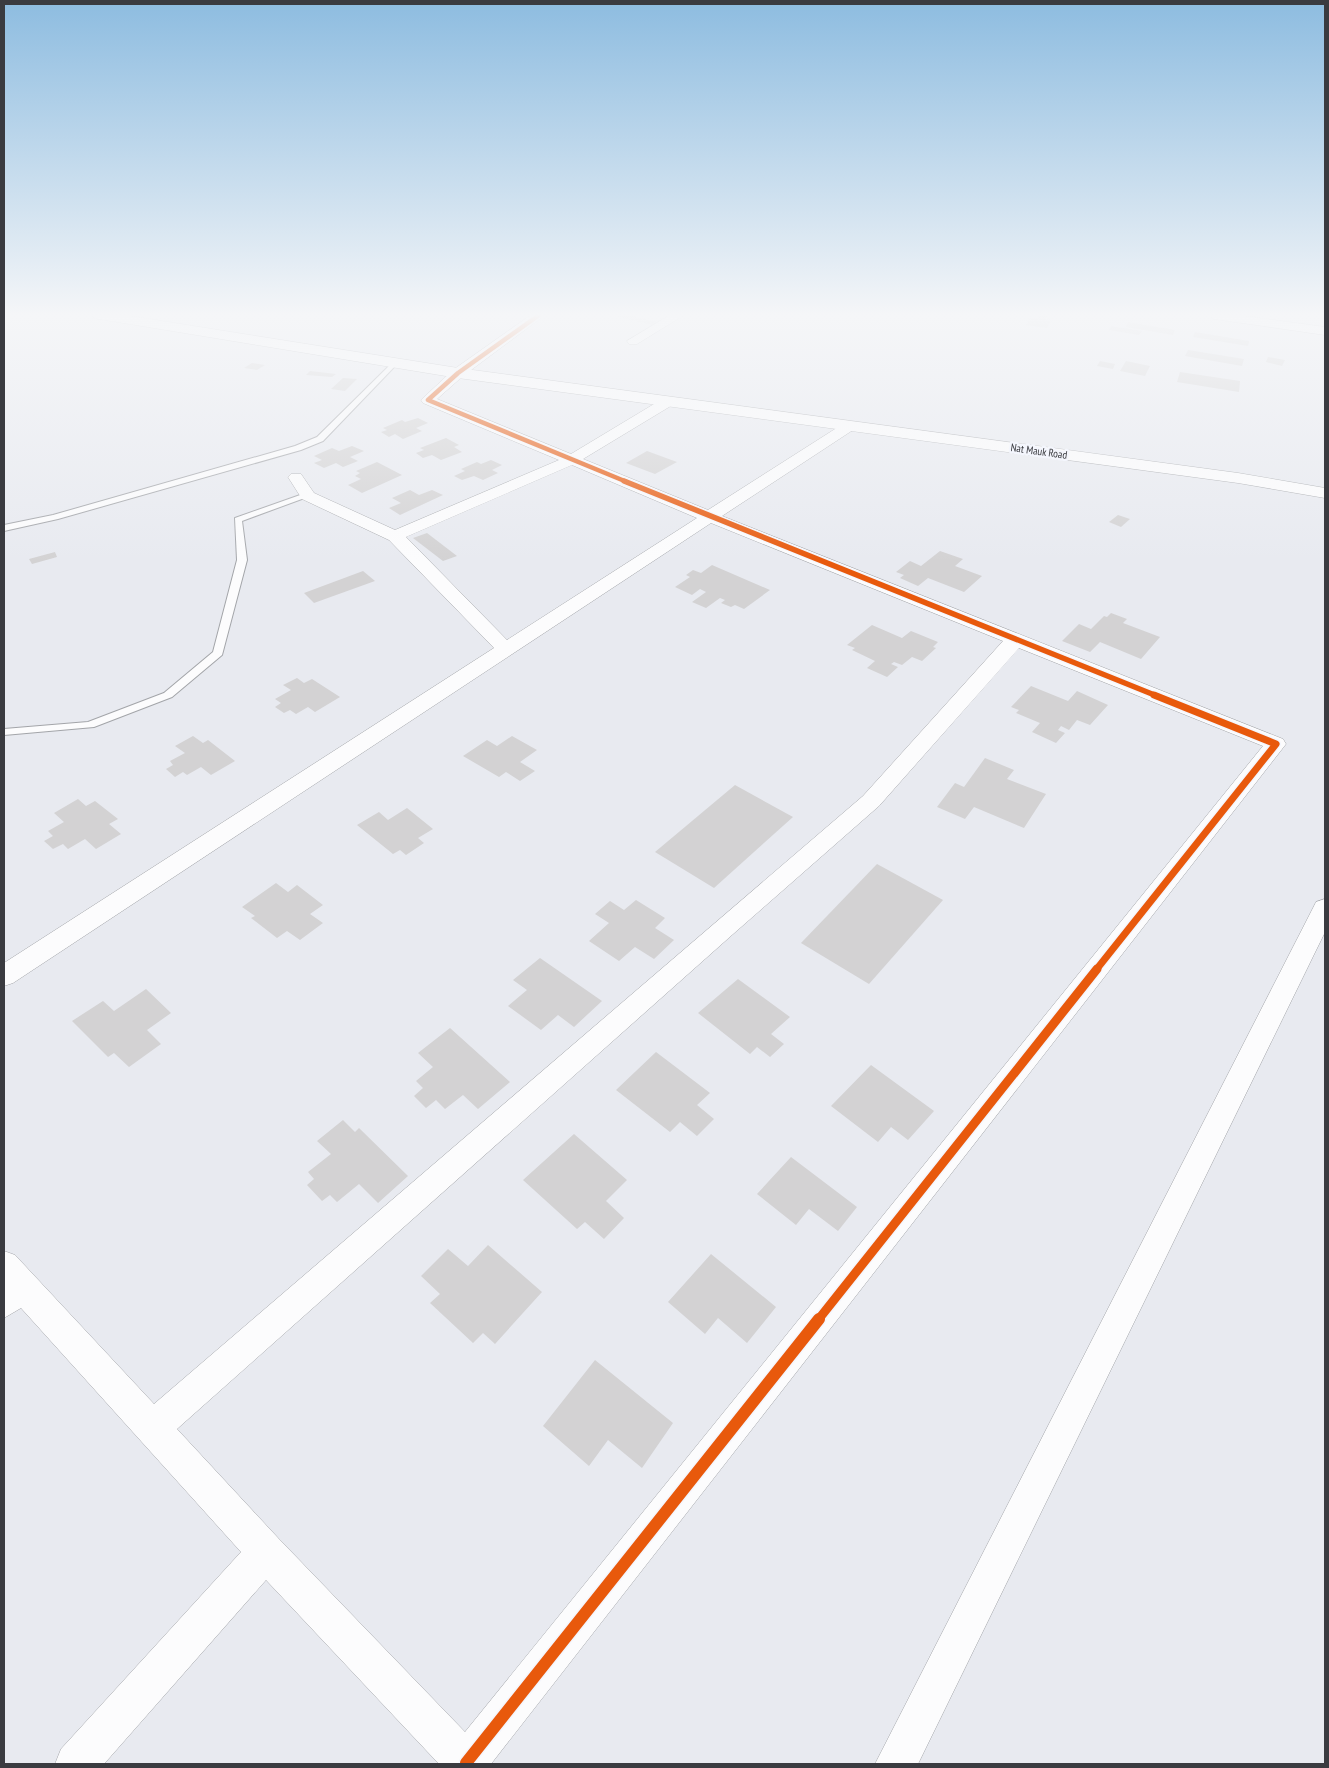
<svg xmlns="http://www.w3.org/2000/svg" width="1329" height="1768" viewBox="0 0 1329 1768" font-family="'PT Sans Narrow',sans-serif">
<style>
.building{fill:#d3d2d3}
.lines{fill:none;stroke-linecap:round;stroke-linejoin:round}
.service-casing{stroke:#a3a5a9;stroke-width:2}
.minor-casing{stroke:#a3a5a9;stroke-width:1}
.trunk-casing{stroke:#a3a5a9;stroke-width:1}
.service{fill:#fcfcfd;fill-rule:evenodd}
.minor{fill:#fcfcfd;fill-rule:evenodd}
.trunk{fill:#fcfcfd;fill-rule:evenodd}
.cycleway-far4-casing{stroke:#f4f6fd;stroke-width:6}
.cycleway-far3-casing{stroke:#f4f6fd;stroke-width:8}
.cycleway-far2-casing{stroke:#f4f6fd;stroke-width:10}
.cycleway-far1-casing{stroke:#f4f6fd;stroke-width:12}
.cycleway-casing{stroke:#f4f6fd;stroke-width:15}
.cycleway-far4{stroke:#e8590c;stroke-width:4.5}
.cycleway-far3{stroke:#e8590c;stroke-width:5.5}
.cycleway-far2{stroke:#e8590c;stroke-width:7}
.cycleway-far1{stroke:#e8590c;stroke-width:9}
.cycleway{stroke:#e8590c;stroke-width:12}
.labels{text-anchor:middle;stroke-width:4.5;stroke-linejoin:round;paint-order:stroke}
.far-street-label{font-size:11px;fill:#3a3b40;stroke:#f4f6fd}
</style>
<rect width="100%" height="100%" fill="#e8eaf0"/>
<g class="building">
<path d="M611 315H628L658 322 653 325Z"/>
<path d="M1040 315H1048L1045 319 1051 320 1047 328 1026 325 1030 318 1038 319Z"/>
<path d="M1128 322 1175 330 1173 335 1126 327Z"/>
<path d="M1111 326 1142 331 1139 335 1109 330Z"/>
<path d="M1195 332 1249 341 1248 346 1193 337Z"/>
<path d="M1188 350 1244 359 1242 366 1185 356Z"/>
<path d="M1268 357 1285 360 1282 366 1266 362Z"/>
<path d="M1100 361 1115 364 1113 369 1097 366Z"/>
<path d="M1126 361 1150 366 1145 376 1120 371Z"/>
<path d="M252 363 265 365 257 370 244 368Z"/>
<path d="M310 371 336 374 332 377 306 375Z"/>
<path d="M1180 372 1240 381 1239 392 1177 382Z"/>
<path d="M343 378 357 379 345 391 331 389Z"/>
<path d="M418 418 428 423 416 428 422 431 403 439 395 434 389 437 381 432 387 430 383 428 402 420 405 422Z"/>
<path d="M446 438 459 445 454 447 462 452 441 460 432 455 423 458 416 453 424 450 420 448Z"/>
<path d="M352 446 364 451 350 457 358 461 343 467 336 463 324 468 314 463 322 460 314 456 332 448 339 451Z"/>
<path d="M647 451 677 462 655 474 626 463Z"/>
<path d="M491 460 502 465 492 470 498 473 483 480 474 476 462 480 454 476 465 471 461 469 477 462 481 464Z"/>
<path d="M377 462 402 475 362 493 348 485 361 479 355 476 360 473 356 471Z"/>
<path d="M410 490 419 495 432 490 443 495 400 515 389 508 401 503 392 498Z"/>
<path d="M1118 515 1130 519 1121 527 1109 522Z"/>
<path d="M427 533 457 556 443 561 413 538Z"/>
<path d="M940 551 963 559 955 566 982 576 964 592 928 578 918 586 900 578 904 575 896 572 910 561 921 566Z"/>
<path d="M55 552 57 557 32 564 29 559Z"/>
<path d="M712 565 770 590 744 609 735 605 731 607 721 603 725 600 720 598 706 608 692 602 706 592 700 589 692 595 675 587 690 577 686 575 693 570 701 573Z"/>
<path d="M363 571 375 581 314 603 304 593Z"/>
<path d="M1111 613 1127 619 1123 623 1160 637 1141 659 1100 642 1090 652 1062 641 1079 624 1091 629 1104 616 1107 617Z"/>
<path d="M872 625 902 638 911 631 938 642 933 647 936 648 922 661 912 657 902 665 894 662 891 664 898 667 887 677 867 668 875 661 852 650 855 648 847 645Z"/>
<path d="M297 678 304 683 312 679 340 697 315 712 308 707 296 714 290 710 284 713 275 707 281 703 275 699 291 690 283 685Z"/>
<path d="M1031 686 1068 701 1077 691 1108 705 1090 725 1077 720 1069 730 1061 726 1058 730 1065 733 1056 743 1032 732 1040 723 1016 713 1019 710 1011 707Z"/>
<path d="M193 736 203 743 208 740 235 761 211 775 201 767 187 775 183 772 175 777 166 769 173 765 170 761 185 753 175 746Z"/>
<path d="M512 736 537 750 520 762 535 771 520 781 506 772 499 777 463 756 487 740 497 746Z"/>
<path d="M985 758 1014 770 1007 779 1046 794 1024 828 974 807 965 819 937 807 955 783 964 787Z"/>
<path d="M735 785 793 817 714 888 655 852Z"/>
<path d="M78 799 86 806 95 801 118 819 109 824 121 834 96 849 85 839 68 849 63 844 53 849 44 841 53 836 48 831 64 822 54 813Z"/>
<path d="M407 808 433 829 418 838 424 843 406 855 400 850 393 854 357 825 379 812 388 820Z"/>
<path d="M877 864 943 900 869 984 801 943Z"/>
<path d="M276 883 288 892 297 885 323 905 310 914 323 923 300 940 287 931 277 938 251 918 255 916 242 907Z"/>
<path d="M636 900 665 918 655 928 674 940 654 959 635 947 619 961 589 941 609 923 595 914 610 901 624 910Z"/>
<path d="M540 958 602 1001 574 1027 558 1015 541 1030 508 1006 527 990 513 980Z"/>
<path d="M738 979 790 1017 771 1034 784 1044 770 1057 757 1047 750 1054 698 1013Z"/>
<path d="M146 989 171 1013 147 1030 161 1044 129 1067 114 1053 108 1057 72 1021 103 1001 114 1011Z"/>
<path d="M450 1028 510 1082 478 1109 463 1095 445 1109 436 1100 426 1108 414 1096 423 1088 416 1081 433 1067 418 1053Z"/>
<path d="M656 1052 710 1093 697 1105 714 1119 697 1136 680 1122 670 1132 616 1090Z"/>
<path d="M871 1065 934 1111 908 1140 891 1127 878 1142 831 1106Z"/>
<path d="M343 1120 355 1132 359 1128 408 1176 378 1203 359 1184 337 1202 330 1195 322 1201 307 1185 314 1179 308 1172 331 1154 317 1141Z"/>
<path d="M574 1134 627 1180 606 1201 624 1218 604 1239 585 1222 577 1229 523 1180Z"/>
<path d="M791 1157 857 1207 838 1231 809 1209 796 1225 757 1194Z"/>
<path d="M488 1245 542 1292 495 1344 483 1333 473 1343 430 1303 440 1294 421 1276 448 1249 468 1266Z"/>
<path d="M711 1254 776 1307 747 1343 718 1318 705 1334 668 1302Z"/>
<path d="M595 1360 673 1423 642 1468 608 1440 589 1466 543 1426Z"/>
</g>
<g class="lines">
<g class="service-casing">
<g id="service">
<path d="M393 362 398 363 323 441 301 450 58 519 4 531V525L53 515 295 446 317 437Z"/>
<path d="M303 494 310 496 242 521 247 560 222 655 172 697 94 727 4 735V729L88 722 164 693 213 652 237 560 235 518Z"/>
</g>
</g>
<g class="minor-casing">
<g id="minor">
<path d="M531 315H545L463 376 437 399 571 454 664 398H674L676 401 674 404 583 459 708 510 846 422H856L858 425 856 428 722 516 1283 739 1286 744 491 1764H439L266 1580 104 1764H55L61 1749 241 1552 21 1308 4 1318V1251L15 1255 154 1404 863 796 1003 641 711 523 13 983 4 986V963L494 648 389 540 302 499 288 477 291 474H301L314 493 395 530 559 460 423 403 421 400 453 370ZM572 465 697 518 507 640 406 537ZM1019 648 1263 746 465 1732 279 1539 177 1429 732 935 879 806Z"/>
<path d="M670 315H684L637 344H629L627 341Z"/>
<path d="M1208 315H1237L1325 327V335L1214 319Z"/>
<path d="M1325 899V932L918 1764H875L1313 908 1316 902Z"/>
</g>
</g>
<g class="trunk-casing">
<path id="trunk" d="M92 315H124L458 368 1238 473 1325 488V498L1238 483 458 378 99 319 94 318Z"/>
</g>
<use href="#service" class="service"/>
<use href="#minor" class="minor"/>
<use href="#trunk" class="trunk"/>
<g class="cycleway-far4-casing">
<path id="cycleway-far4" d="M539 315 458 373 428 400 627 482"/>
</g>
<g class="cycleway-far3-casing">
<path id="cycleway-far3" d="M624 481 1157 696"/>
</g>
<g class="cycleway-far2-casing">
<path id="cycleway-far2" d="M1096 970 1276 744 1154 695"/>
</g>
<g class="cycleway-far1-casing">
<path id="cycleway-far1" d="M818 1320 1097 969"/>
</g>
<g class="cycleway-casing">
<path id="cycleway" d="M466 1763 819 1319"/>
</g>
<use href="#cycleway-far4" class="cycleway-far4"/>
<use href="#cycleway-far3" class="cycleway-far3"/>
<use href="#cycleway-far2" class="cycleway-far2"/>
<use href="#cycleway-far1" class="cycleway-far1"/>
<use href="#cycleway" class="cycleway"/>
</g>
<linearGradient id="sky" x2="0" y2="1"><stop stop-color="#8dbce0"/><stop offset="0.56" stop-color="#f5f6f8"/><stop offset="1" stop-color="#f5f6f8" stop-opacity="0"/></linearGradient>
<rect width="1329" height="562" fill="url(#sky)"/>
<g class="labels">
<g class="far-street-label">
<text transform="translate(1039 451) rotate(8)" y="4">Nat Mauk Road</text>
</g>
</g>
<rect width="1329" height="1768" fill="none" stroke="#3a3b40" stroke-width="10"/>
</svg>
